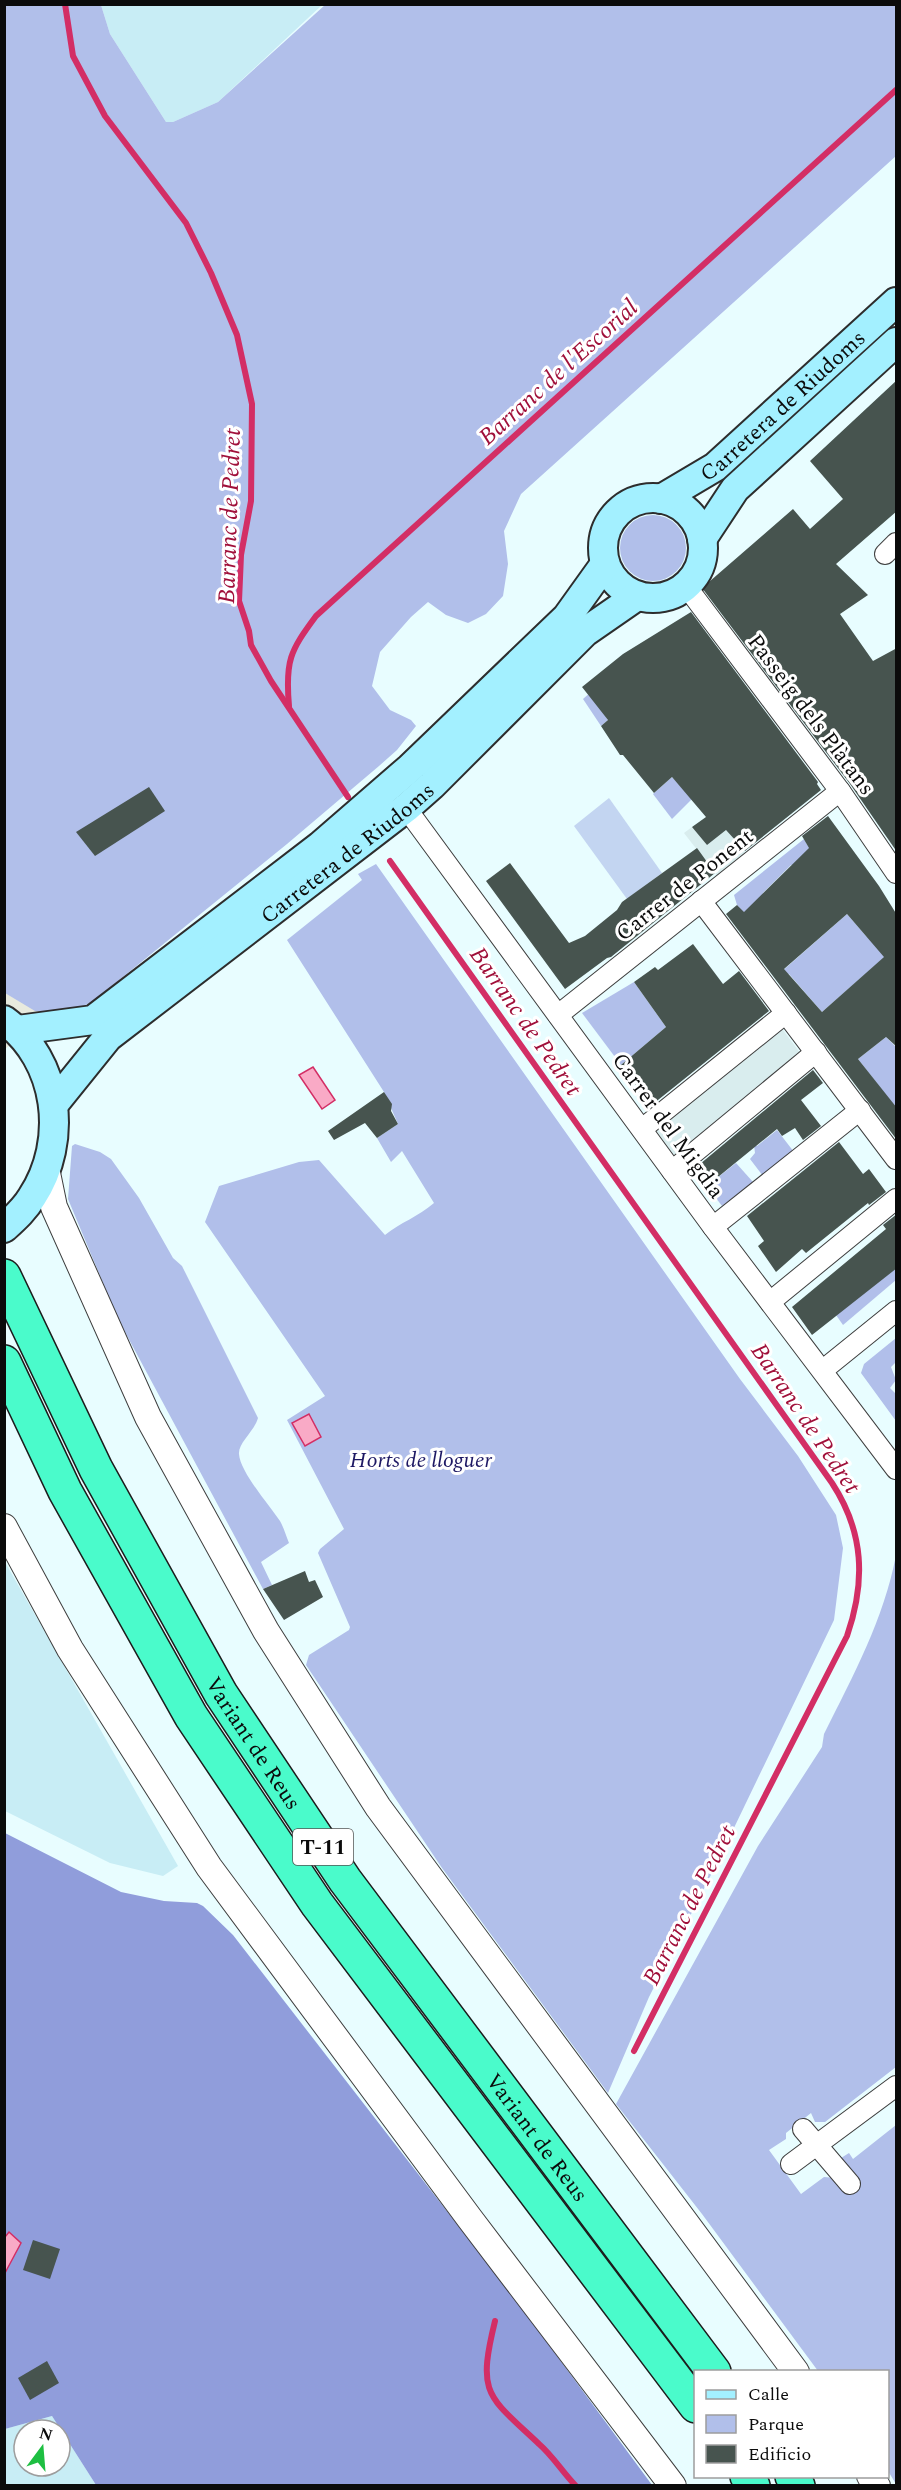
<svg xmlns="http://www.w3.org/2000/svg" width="901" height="2490" viewBox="0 0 901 2490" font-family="Spectral,serif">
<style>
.industrial{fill:#e8eade}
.farmland{fill:#c8edf5;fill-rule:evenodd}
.green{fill:#b1bfea}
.forest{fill:#909ddb}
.pitch{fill:#c3d5f1}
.plaza{fill:#d9edee}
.water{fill:#f9aac6;stroke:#d32e65;stroke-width:1.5}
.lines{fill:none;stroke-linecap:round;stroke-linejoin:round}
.stream{stroke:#d32e65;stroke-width:6}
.building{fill:#47544f;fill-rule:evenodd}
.minor-casing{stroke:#3e3e3e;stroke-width:22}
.tertiary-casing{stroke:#3e3e3e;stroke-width:28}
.secondary-casing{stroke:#2d2d2d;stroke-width:32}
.motorway-casing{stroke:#1c1c1c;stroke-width:36}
.minor{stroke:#fff;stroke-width:20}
.tertiary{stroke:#fff;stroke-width:26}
.secondary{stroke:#a3f0ff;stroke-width:28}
.motorway{stroke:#4afbcb;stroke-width:33}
.labels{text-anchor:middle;stroke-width:6;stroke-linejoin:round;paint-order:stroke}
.shield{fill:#fff;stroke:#545454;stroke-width:1.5}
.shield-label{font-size:21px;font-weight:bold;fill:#0b0b0b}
.street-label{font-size:22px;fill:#0b0b0b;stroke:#fff}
.park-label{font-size:22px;font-style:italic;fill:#1e1964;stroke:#fff}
.water-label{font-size:24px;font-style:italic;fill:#a0103a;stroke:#fff}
</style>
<rect width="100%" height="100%" fill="#e8fdff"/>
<path class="industrial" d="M5 992 46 1012 44 1019 5 1049Z"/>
<g class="farmland">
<path d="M101 5H322L218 102 173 122H166L110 34Z"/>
<path d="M5 1562 178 1866 163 1876 110 1863 5 1811Z"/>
<path d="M52 2416 96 2485 5 2486V2429ZM24 2430H60V2466H24Z"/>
</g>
<g class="green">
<path d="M5 5H101L110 34 166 122H173L218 102 325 5H896V156L521 494 504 531 508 564 503 596 486 614 468 623 446 615 428 602 411 617 380 652 372 686 390 710 411 720 416 726 397 750 379 766 287 844 92 1002 65 1014 35 1011 5 993Z"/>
<circle cx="653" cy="548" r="33"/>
<path d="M592 691 611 712 606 717 608 720 601 726 583 699Z"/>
<path d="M672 777 692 799 672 819 653 794Z"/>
<path d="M804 839 820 866 791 865 763 893 753 923 737 905 734 895Z"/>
<path d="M376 864 740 1379 798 1456 836 1515 843 1548 834 1620 719 1859 649 1997 608 2093 442 1868 306 1665 309 1655 349 1630 350 1627 318 1553 320 1549 344 1529 287 1420 325 1396 205 1222 219 1186 299 1162 319 1160 385 1235C401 1222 418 1217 434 1203L402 1151 391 1162 377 1138 398 1124 384 1092 287 940 362 880 358 874Z"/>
<path d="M847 914 866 936 888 954 822 1012 789 974 780 973Z"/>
<path d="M634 982 666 1027 621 1065 582 1013Z"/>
<path d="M886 1037 896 1047V1108L858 1059Z"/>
<path d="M777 1130 794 1152 763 1176 750 1159 755 1153 754 1145 757 1146Z"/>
<path d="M75 1144 100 1152 111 1159 139 1198 173 1258 182 1266 258 1418C254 1432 238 1443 239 1454 240 1472 270 1506 280 1521 284 1528 286 1536 289 1543L261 1562 272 1585 263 1589 118 1319 68 1199 72 1146Z"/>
<path d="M736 1163 753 1182 722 1206 707 1186Z"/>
<path d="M896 1268V1280L843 1325 836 1315Z"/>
<path d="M896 1338V1362L891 1367 896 1380 890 1388 896 1394V1421L861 1373 864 1364Z"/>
<path d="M896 1555V2067L825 2122H815L811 2113 786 2133V2139L769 2150 801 2194 824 2177 836 2178 845 2164 841 2158 849 2153 853 2159 896 2125V2484L888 2471V2372L818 2371 702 2214 616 2104 758 1846 822 1747 824 1734C853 1676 884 1619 896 1555Z"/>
</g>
<path class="forest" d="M5 1833 121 1892 164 1901 197 1903 203 1906 233 1935 515 2299 652 2485H96L52 2416 5 2429Z"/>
<path class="pitch" d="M609 798 662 873 627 899 574 826Z"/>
<g class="plaza">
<path d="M692 827 707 845 726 830 747 854 719 878 684 833Z"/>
<path d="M780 1026 801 1054 672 1157 648 1128Z"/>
</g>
<g class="water">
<path d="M313 1067 335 1100 322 1109 299 1075Z"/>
<path d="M309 1414 321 1437 305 1446 292 1423Z"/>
<path d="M9 2232 21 2243 5 2273V2237Z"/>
</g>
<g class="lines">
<g class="stream">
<path d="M65 4 73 56 105 116 186 223 211 273 237 335 252 404 251 501 241 555 239 601 249 631 251 645 271 681 348 797"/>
<path d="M289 706C285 661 290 651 316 616L896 90"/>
<path d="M390 861 832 1483C864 1532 866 1581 847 1636L634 2051"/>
<path d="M495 2321C477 2395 487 2395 539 2444 553 2456 563 2473 576 2486"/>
</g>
</g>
<g class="building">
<path d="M897 380V511L836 564 868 595 840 614 873 661 897 648V852L850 784 702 588 793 509 810 529 843 499 810 461Z"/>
<path d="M691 612 818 782 817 784 821 790 745 851 726 830 707 845 692 827 706 817 672 777 654 793 623 755H620L601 726 608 720 582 687 623 654Z"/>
<path d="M149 787 165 811 95 856 76 832Z"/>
<path d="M828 816 879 886 897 915V1047L886 1037 858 1059 897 1108V1140L726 914 737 905 744 912 809 848 802 836ZM847 914 884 957 822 1012 784 969Z"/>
<path d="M697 848 715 873 611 957 607 958 565 989 486 881 510 863 569 943 585 936 617 910 622 902Z"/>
<path d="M693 944 723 984 739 971 769 1011 648 1108 635 1093 639 1089 621 1065 666 1027 634 982 655 967 658 970Z"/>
<path d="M813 1070 823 1083 801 1100 821 1126 803 1140 795 1128 782 1136 777 1129 707 1186 694 1169Z"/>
<path d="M384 1092 392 1104 391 1111 398 1124 377 1138 365 1123 334 1140 328 1131Z"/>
<path d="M839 1142 863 1174 869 1169 886 1192 869 1205 868 1203 806 1253 802 1249 776 1272 758 1246 764 1241 747 1216Z"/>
<path d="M897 1214V1268L812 1335 792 1307 886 1229 883 1225Z"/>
<path d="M305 1571 309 1582 315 1580 323 1597 284 1620 263 1589Z"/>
<path d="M33 2240 60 2249 50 2279 23 2270Z"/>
<path d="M47 2361 59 2383 30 2400 18 2378Z"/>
</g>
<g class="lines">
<g class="minor-casing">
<g id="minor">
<path d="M885 554 896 543"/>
<path d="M686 586 840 791 896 873"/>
<path d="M406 808 713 1227 896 1469"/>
<path d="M701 901 896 1159"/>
<path d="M558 1015 840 791"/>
<path d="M642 1129 786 1013"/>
<path d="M672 1171 816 1052"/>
<path d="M713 1227 860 1110"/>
<path d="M770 1302 896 1199"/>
<path d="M823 1370 896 1311"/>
<path d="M803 2129 850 2184"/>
<path d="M791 2164 896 2086"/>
</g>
</g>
<g class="tertiary-casing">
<g id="tertiary">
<path d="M46 1168 54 1207 148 1417 266 1631 378 1807 796 2372"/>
<path d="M4 1527 70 1649 209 1867 470 2219 673 2486"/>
<path d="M870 2476 877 2486"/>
</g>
</g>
<g class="secondary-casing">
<g id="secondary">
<circle cx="653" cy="548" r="50"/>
<path id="s1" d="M661 499 715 467 896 302"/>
<path d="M702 539 735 489 896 342"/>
<path d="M4 1020C59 1060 69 1141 32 1197 25 1209 15 1218 4 1228"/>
<path d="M18 1030 93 1020 320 846 410 768 567 617 605 564"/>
<path id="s2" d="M54 1104 108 1037 406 808 432 785 585 632 637 596"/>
</g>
</g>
<g class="motorway-casing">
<g id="motorway">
<path id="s3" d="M4 1276 96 1469 221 1694 345 1880 714 2372"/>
<path d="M4 1362 65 1491 191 1716 317 1904 696 2406"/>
<path d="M747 2476 753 2486"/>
<path d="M792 2476 798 2486"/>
</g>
</g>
<use href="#minor" class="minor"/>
<use href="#tertiary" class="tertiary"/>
<use href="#secondary" class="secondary"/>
<use href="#motorway" class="motorway"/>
</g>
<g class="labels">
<rect class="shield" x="293" y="1829" width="60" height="36" rx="4.5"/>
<g class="shield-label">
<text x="323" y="1854">T-11</text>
</g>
<g class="street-label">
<text dy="8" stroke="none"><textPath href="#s1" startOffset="154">Carretera de Riudoms</textPath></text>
<text transform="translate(812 714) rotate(53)" y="8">Passeig dels Plàtans</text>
<text dy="8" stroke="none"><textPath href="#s2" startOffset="388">Carretera de Riudoms</textPath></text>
<text transform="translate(684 884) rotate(-38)" y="8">Carrer de Ponent</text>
<text transform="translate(669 1125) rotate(54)" y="8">Carrer del Migdia</text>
<text dy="8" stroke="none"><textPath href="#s3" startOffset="530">Variant de Reus</textPath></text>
<text dy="8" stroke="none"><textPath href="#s3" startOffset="1016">Variant de Reus</textPath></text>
</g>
<g class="park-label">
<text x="421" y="1467">Horts de lloguer</text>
</g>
<g class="water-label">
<text transform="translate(558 372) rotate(-42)" y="8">Barranc de l'Escorial</text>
<text transform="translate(229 516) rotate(-88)" y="8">Barranc de Pedret</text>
<text transform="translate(526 1021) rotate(55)" y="8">Barranc de Pedret</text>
<text transform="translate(806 1418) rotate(56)" y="8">Barranc de Pedret</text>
<text transform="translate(689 1905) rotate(-63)" y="8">Barranc de Pedret</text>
</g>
</g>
<rect width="901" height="2490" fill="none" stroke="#0b0b0b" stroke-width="12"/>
<rect x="694" y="2370" width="195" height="108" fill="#ffffff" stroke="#9d9d9d" stroke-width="1.5"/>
<rect x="706" y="2390" width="30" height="9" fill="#a3f0ff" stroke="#9d9d9d" stroke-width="1.5"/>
<text x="748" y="2400" font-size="18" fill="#0b0b0b">Calle</text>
<rect x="706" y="2415" width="30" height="18" fill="#b1bfea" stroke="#9d9d9d" stroke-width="1.5"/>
<text x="748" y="2430" font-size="18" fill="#0b0b0b">Parque</text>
<rect x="706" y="2445" width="30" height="18" fill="#47544f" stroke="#9d9d9d" stroke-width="1.5"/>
<text x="748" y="2460" font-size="18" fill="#0b0b0b">Edificio</text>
<g transform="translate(42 2448) rotate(16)"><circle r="28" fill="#ffffff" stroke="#9d9d9d" stroke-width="1.5"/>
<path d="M0-4.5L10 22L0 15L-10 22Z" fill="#1ebf42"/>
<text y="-9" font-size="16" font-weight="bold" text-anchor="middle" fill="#0b0b0b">N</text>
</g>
</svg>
